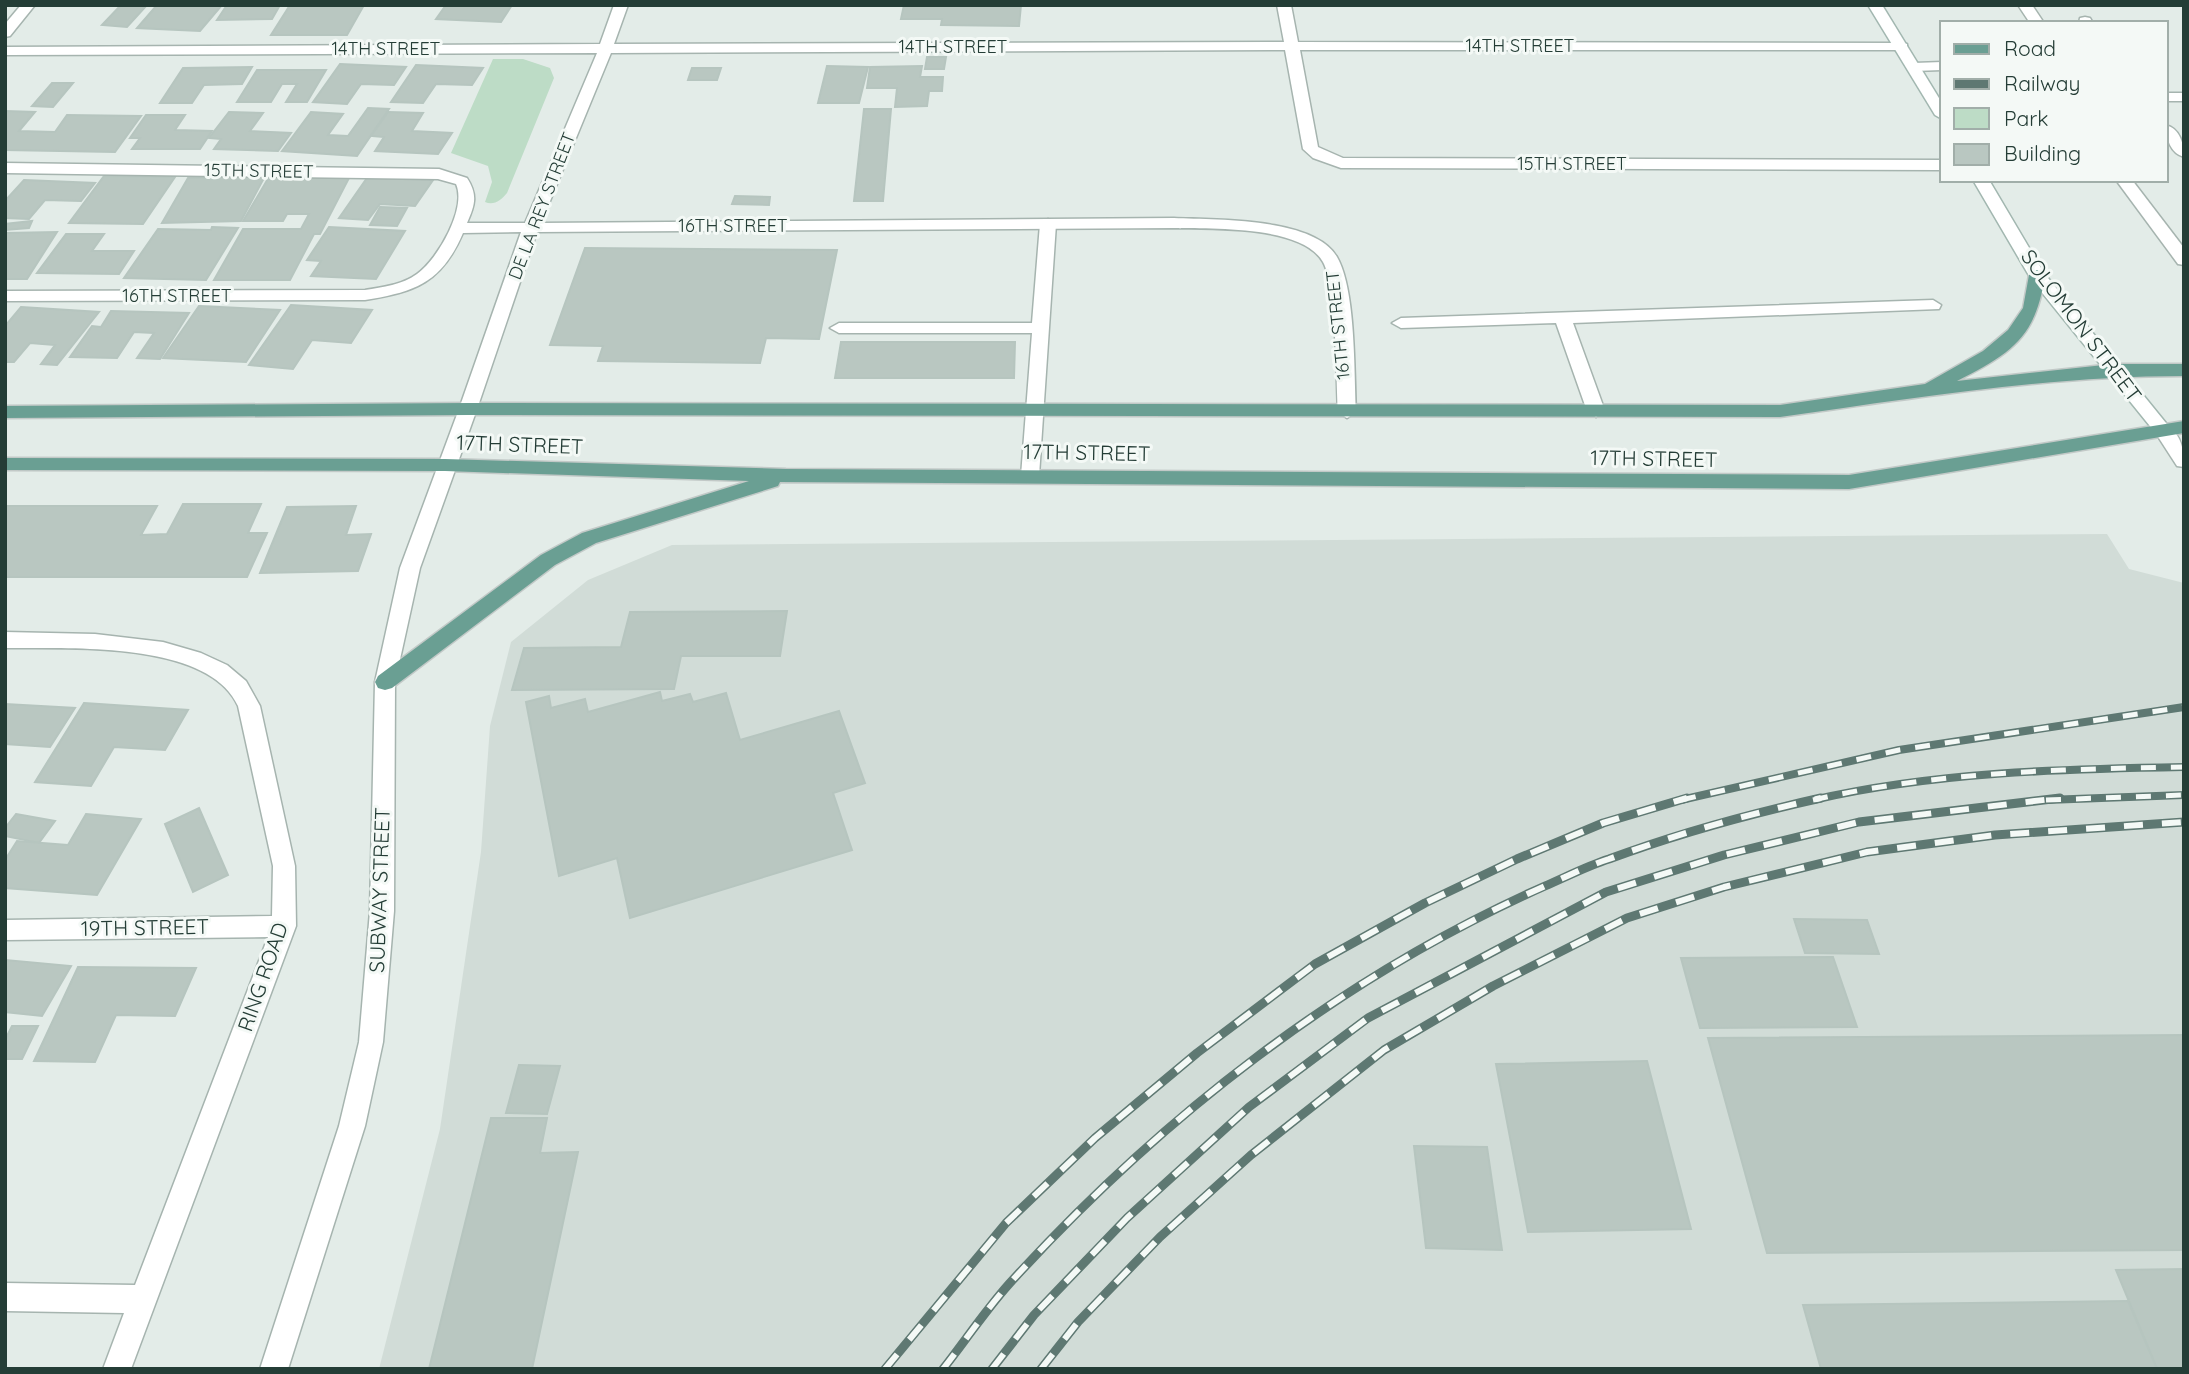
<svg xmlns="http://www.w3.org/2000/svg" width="2189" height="1374" viewBox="0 0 2189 1374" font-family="Quicksand,sans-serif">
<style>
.built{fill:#d1dcd7}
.green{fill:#bddcc6}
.building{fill:#b9c7c1;stroke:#b6c5bf;stroke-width:2}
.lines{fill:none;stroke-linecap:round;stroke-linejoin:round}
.service-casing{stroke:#a6b4af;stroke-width:3}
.minor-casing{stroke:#a6b4af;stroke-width:3}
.tertiary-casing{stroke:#a6b4af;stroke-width:3}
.secondary-casing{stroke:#a2b7b0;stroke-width:3}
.primary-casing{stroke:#c2c9c7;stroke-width:3}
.service{fill:#fff;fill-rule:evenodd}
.minor{fill:#fff;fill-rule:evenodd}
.tertiary{fill:#fff;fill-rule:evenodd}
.secondary{fill:#fff;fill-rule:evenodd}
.primary{fill:#6a9f93;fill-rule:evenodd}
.rail-far1-casing{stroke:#5e7872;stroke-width:8}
.rail-casing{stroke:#5e7872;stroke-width:9}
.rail-far1{stroke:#f4f9f6;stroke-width:5;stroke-dasharray:15;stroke-linecap:butt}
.rail{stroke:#f4f9f6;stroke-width:6;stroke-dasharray:19;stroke-linecap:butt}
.labels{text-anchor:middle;stroke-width:6;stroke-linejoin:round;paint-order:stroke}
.far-street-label{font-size:18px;fill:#243d36;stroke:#f4f9f6}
.street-label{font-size:21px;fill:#243d36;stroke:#f4f9f6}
</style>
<rect width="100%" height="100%" fill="#e3ece8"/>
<path class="built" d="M2107 534 2129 569 2184 583V1369H379L440 1129 481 852 490 726 511 642 588 580 672 545Z"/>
<path class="green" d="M493 59H523L550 68 554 78 507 193C501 200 494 206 485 202L492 182 488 166 451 153Z"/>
<g class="building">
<path d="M121 5H147L127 27 102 25Z"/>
<path d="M157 5H222L200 31 137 28Z"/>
<path d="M227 5H280L272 19 217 20Z"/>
<path d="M290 5H364L347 35H271Z"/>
<path d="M446 5H512L501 22 436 19Z"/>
<path d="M904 5H1021L1019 26 941 25 942 19H901Z"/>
<path d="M927 57H946L944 69H925Z"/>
<path d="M340 64 406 67 394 85 361 84 347 104 313 102Z"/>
<path d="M416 65 483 68 472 85 436 84 423 103 391 102Z"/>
<path d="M827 66 868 67 859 103H818Z"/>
<path d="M922 66 920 77H943L942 91H929L927 106 895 107 897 88H867L870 67Z"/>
<path d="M252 67 242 84 204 85 192 103H160L183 68Z"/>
<path d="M692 68H721L717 80H688Z"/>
<path d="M257 70H326L307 102H286L297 84H282L271 102H237Z"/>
<path d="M52 83H73L53 107 32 106Z"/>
<path d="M368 108 389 109 357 156 282 151 311 112 343 114 328 135 348 136Z"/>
<path d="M864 109H891L883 201H854Z"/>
<path d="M5 111 35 112 19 131 55 132 67 115 141 116 115 152 5 150Z"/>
<path d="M229 112 263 113 250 131 291 133 278 151 214 149 221 139 209 138Z"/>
<path d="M388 112 423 113 412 131 452 133 438 154 375 151 384 137 371 136Z"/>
<path d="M146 115H185L175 130 212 131 200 149H132L140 138H130Z"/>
<path d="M369 175 433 180 415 206 380 204 368 220 339 218Z"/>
<path d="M104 176 175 177 143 224 69 223Z"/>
<path d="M265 176 241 221 162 223 188 178Z"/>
<path d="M269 177 349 178 320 234H314L290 280H214L243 229H301L309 214H287L283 221H243Z"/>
<path d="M24 180 95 183 81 201 45 200 29 219 5 218V201Z"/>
<path d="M735 196 770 197 769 205 732 204Z"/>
<path d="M380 207 407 208 397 226 370 225Z"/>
<path d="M32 221 29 228 5 230V224Z"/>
<path d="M212 227 238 228 206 280 124 278 158 229 211 230Z"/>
<path d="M329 227 405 231 376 279 311 276 321 261 307 260Z"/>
<path d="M57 232 27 279H5V233Z"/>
<path d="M66 234H104L92 251H134L119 274 37 273Z"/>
<path d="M585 248 837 250 819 339 766 338 760 363 598 361 603 346 550 345Z"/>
<path d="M291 305 372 310 351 343 312 340 293 369 249 365Z"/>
<path d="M199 306 280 310 246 362 163 358Z"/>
<path d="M21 307 99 312 57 365 41 364 55 345 30 343 14 362H5V326Z"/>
<path d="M111 311 189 313 160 359 137 358 154 333 134 332 117 358 70 357 92 326 101 327Z"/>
<path d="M841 342H1015L1014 378H835Z"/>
<path d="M183 504H261L248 533H267L247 577H5V506H157L141 535 167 534Z"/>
<path d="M356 506 346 535 371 534 358 571 260 573 287 507Z"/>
<path d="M787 611 780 656H681L674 689 512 690 524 648 621 647 630 612Z"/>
<path d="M660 692 662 701 690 694 693 702 726 693 740 740 839 711 865 783 833 793 852 850 630 918 617 858 559 876 526 702 549 696 551 708 585 699 588 712Z"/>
<path d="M84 703 188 710 165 750 114 747 91 786 35 782Z"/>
<path d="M5 704 75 708 50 747 5 744Z"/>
<path d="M199 808 228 875 193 892 165 824Z"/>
<path d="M16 814 55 821 39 843 5 836V828Z"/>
<path d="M86 814 141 819 97 895 5 888V860L17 841 68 845Z"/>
<path d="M1794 919 1867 920 1879 954 1805 953Z"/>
<path d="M1833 957 1857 1027 1700 1028 1681 958Z"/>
<path d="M5 960 71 966 42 1016 5 1012Z"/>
<path d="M78 967 196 968 175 1016 116 1015 95 1062 34 1061Z"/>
<path d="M12 1026H38L22 1059H5V1040Z"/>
<path d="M2184 1035V1250L1767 1253 1708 1038Z"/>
<path d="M1647 1061 1691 1229 1528 1232 1496 1064Z"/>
<path d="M519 1065 560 1066 547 1114 506 1113Z"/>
<path d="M491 1118H547L540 1153 578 1152 532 1369H429Z"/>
<path d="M1414 1146 1487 1147 1502 1250 1426 1248Z"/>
<path d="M2184 1269V1369H2157L2116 1270Z"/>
<path d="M2128 1301 2157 1369H1821L1803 1305Z"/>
</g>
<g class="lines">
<g class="service-casing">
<g id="service">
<path d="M2018 5H2032L2044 23H2030Z"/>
<path d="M2085 17 2090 18 2093 23H2079L2080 18Z"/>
<path d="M1942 62V70L1914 71 1907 67 1914 63Z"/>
<rect x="2166" y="93" width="18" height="8"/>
<path d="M2166 125C2180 129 2184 144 2184 157 2170 153 2166 138 2166 125Z"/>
<path d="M2116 180H2132L2184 248V265L2178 264Z"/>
<path d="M1048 219 1056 224 1039 476 1037 481H1023L1021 476 1032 333H839L830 328 839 323H1032L1040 224Z"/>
<path d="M1933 300 1941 305 1939 309 1573 323 1605 411 1596 417 1587 411 1556 323 1401 328 1392 323 1401 318Z"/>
<path d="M2164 426C2182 431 2184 452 2184 467L2177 466 2155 432 2158 428Z"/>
</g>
</g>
<g class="minor-casing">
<g id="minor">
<path d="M21 5H35L10 36 5 37V24Z"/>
<path d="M614 5H628L614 44 1284 42 1277 5H1291L1298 42 1902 43 1907 44V50H1300L1318 147 1343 158 1942 160V170L1341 168 1313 158 1303 149 1285 50 611 53 541 223 1174 218C1215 220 1314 217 1337 257 1356 290 1354 373 1356 412L1347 418 1338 412C1336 379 1337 287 1323 262 1302 225 1211 229 1174 228L537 232 477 409 468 415 459 409 521 232 463 233C442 282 416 292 365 300L5 301V291L365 290C383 287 402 285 417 274 438 259 467 208 456 184L438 179 5 173V163L439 169 467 178C478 195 475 205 467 223H525L597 53 5 55V47L600 44Z"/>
<path d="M5 632 95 634 163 642 201 653 227 665 246 681 260 706 295 866 296 926 131 1369H103L124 1313 5 1311V1283L135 1285 268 937 5 940V920L272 916 273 866 238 706C208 640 67 649 5 648Z"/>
</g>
</g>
<g class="tertiary-casing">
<path id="tertiary" d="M468 403 477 409 420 568 395 682 394 911 383 1042 365 1126 288 1369H260L339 1126 359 1042 370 911 375 682 400 568 459 409Z"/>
</g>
<g class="secondary-casing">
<g id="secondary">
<path d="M1868 5H1882L1942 103V119L1935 115Z"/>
<path d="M1973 180H1989L2044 273 2170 428 2173 432 2170 436H2158L2031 279Z"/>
</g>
</g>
<g class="primary-casing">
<g id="primary">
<path d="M2037 270 2045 275C2036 338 2011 353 1957 381L2113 364H2184V376C2048 376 1914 398 1780 417L468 415 5 418V406L468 403 1780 405 1925 384 1983 351 2008 330 2023 308 2029 275Z"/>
<path d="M2184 421V433L1849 489 780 482 778 486 596 543 555 565 392 688 385 690 378 688 375 682 378 676 541 555 582 533 749 481 445 471 5 470V458L445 459 786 469 1849 475Z"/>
</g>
</g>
<use href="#service" class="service"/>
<use href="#minor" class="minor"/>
<use href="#tertiary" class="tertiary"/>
<use href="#secondary" class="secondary"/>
<use href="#primary" class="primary"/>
<g class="rail-far1-casing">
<g id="rail-far1">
<path d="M1681 800 1899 750 2184 707"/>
<path d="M1813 800C1934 772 2060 769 2184 767"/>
<path d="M2046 800 2184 795"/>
</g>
</g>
<g class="rail-casing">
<g id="rail">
<path d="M885 1369 1006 1223 1095 1138 1197 1053 1315 964 1425 903 1517 859 1603 823 1687 798"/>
<path d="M943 1369C965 1341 985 1311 1009 1284 1159 1119 1340 977 1545 886 1566 877 1587 866 1609 859 1679 833 1749 814 1821 798"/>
<path d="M992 1369 1034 1315 1127 1218 1249 1107 1368 1018 1606 892 1724 855 1859 822 2060 798"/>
<path d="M1041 1369 1078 1322 1160 1237 1251 1155 1384 1050 1493 986 1627 918 1724 887 1867 852 1995 835 2184 822"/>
</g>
</g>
<use href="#rail-far1" class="rail-far1"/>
<use href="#rail" class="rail"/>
</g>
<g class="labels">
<g class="far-street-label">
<text x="1520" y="52">14TH STREET</text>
<text x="953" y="53">14TH STREET</text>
<text x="386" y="55">14TH STREET</text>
<text x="1572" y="170">15TH STREET</text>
<text transform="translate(259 171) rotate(1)" y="6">15TH STREET</text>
<text transform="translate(542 206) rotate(-69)" y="6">DE LA REY STREET</text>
<text x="733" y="232">16TH STREET</text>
<text x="177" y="302">16TH STREET</text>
<text transform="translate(1338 325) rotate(-96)" y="6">16TH STREET</text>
</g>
<g class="street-label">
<text transform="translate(2081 326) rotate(53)" y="7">SOLOMON STREET</text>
<text transform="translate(520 445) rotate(2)" y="7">17TH STREET</text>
<text transform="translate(1087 453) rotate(1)" y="7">17TH STREET</text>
<text transform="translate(1654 459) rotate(1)" y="7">17TH STREET</text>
<text transform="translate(380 890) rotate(-88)" y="7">SUBWAY STREET</text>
<text transform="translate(145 928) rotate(-1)" y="7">19TH STREET</text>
<text transform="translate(263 977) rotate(-71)" y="7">RING ROAD</text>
</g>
</g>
<rect width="2189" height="1374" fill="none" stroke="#243d36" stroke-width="14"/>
<rect x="1940" y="21" width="228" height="161" fill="#f4f9f6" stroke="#a1aea9" stroke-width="2"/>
<rect x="1954" y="44" width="35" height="10" fill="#6a9f93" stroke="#a1aea9" stroke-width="2"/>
<text x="2004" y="56" font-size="21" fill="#243d36">Road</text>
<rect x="1954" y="79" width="35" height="10" fill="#5e7872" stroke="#a1aea9" stroke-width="2"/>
<text x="2004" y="91" font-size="21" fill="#243d36">Railway</text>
<rect x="1954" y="108" width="35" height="21" fill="#bddcc6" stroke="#a1aea9" stroke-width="2"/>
<text x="2004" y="126" font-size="21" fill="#243d36">Park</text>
<rect x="1954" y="144" width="35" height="21" fill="#b9c7c1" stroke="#a1aea9" stroke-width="2"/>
<text x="2004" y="161" font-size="21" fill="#243d36">Building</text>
</svg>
